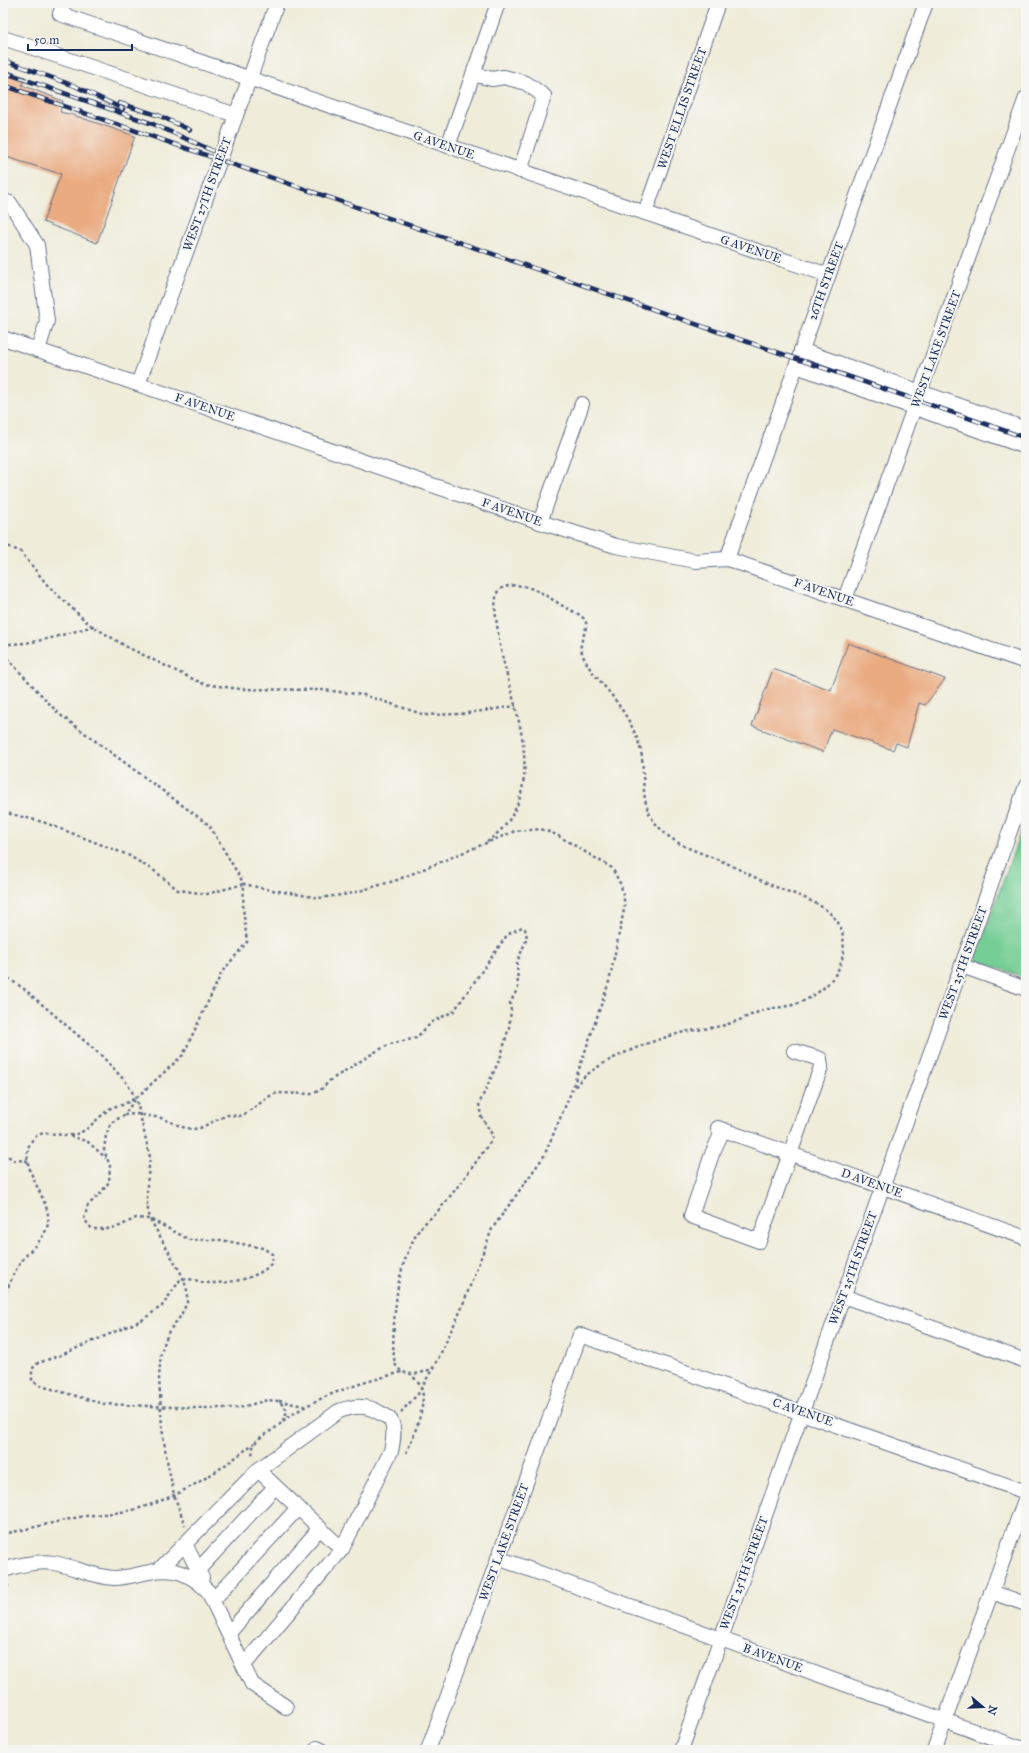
<svg xmlns="http://www.w3.org/2000/svg" width="1029" height="1753" viewBox="0 0 1029 1753" font-family="'IM FELL Great Primer',serif">
<style>
.green{fill:#75ce95;stroke:#487e7a}
.building{fill:#eaab81}
.lines{fill:none;stroke-linecap:round;stroke-linejoin:round}
.minor-casing{stroke:#657189;stroke-width:16}
.path{stroke:#657189;stroke-width:2.5;stroke-dasharray:3 3;stroke-linecap:butt}
.minor{stroke:#fff;stroke-width:14}
.rail-casing{stroke:#1b2f5e;stroke-width:4.5}
.rail{stroke:#f6f6f2;stroke-width:3;stroke-dasharray:9;stroke-linecap:butt}
.labels{text-anchor:middle;stroke-width:4;stroke-linejoin:round;paint-order:stroke}
.street-label{font-size:12px;fill:#1b2f5e;stroke:#f6f6f2}
</style>
<rect width="100%" height="100%" fill="#f6f6f2"/>
<filter id="ink" filterUnits="userSpaceOnUse"><feTurbulence type="fractalNoise" baseFrequency=".025" numOctaves="2"/><feDisplacementMap in="SourceGraphic" scale="8" xChannelSelector="R" yChannelSelector="G"/><feConvolveMatrix kernelMatrix="1 2 1 2 8 2 1 2 1" color-interpolation-filters="sRGB"/></filter>
<filter id="wash" filterUnits="userSpaceOnUse"><feTurbulence type="fractalNoise" baseFrequency=".012" numOctaves="4" result="noise"/><feDisplacementMap in="SourceGraphic" scale="16" xChannelSelector="R" yChannelSelector="G"/><feGaussianBlur stdDeviation="0.9" result="paint"/><feColorMatrix in="noise" values="0 0 0 0 0 0 0 0 0 0 0 0 0 0 0 0 0 1.4 0 .05"/><feComposite in="paint" operator="in"/></filter>
<g filter="url(#wash)">
<rect width="100%" height="100%" fill="#efecd9"/>
<path class="green" d="M1026 816V978L975 960Z"/>
<g id="blocks">
<g class="building">
<path d="M3 69 25 77 22 85 63 101 60 112 73 115 135 136 97 243 43 222 61 174 3 156Z"/>
<path d="M848 643 945 679 925 705 919 703 907 747 896 743 893 750 832 729 823 752 752 726 773 669 831 690Z"/>
</g>
</g>
</g>
<g filter="url(#ink)">
<use href="#blocks" fill-opacity="0" stroke="#657189" stroke-width="1"/>
<g class="lines">
<g class="minor-casing">
<g id="minor">
<path d="M64 3 60 14 828 275"/>
<path d="M3 38 236 115"/>
<path d="M473 74 492 79 504 77 526 83 544 96 520 171"/>
<path d="M448 146 498 3"/>
<path d="M3 201 10 203 37 245 47 321 38 350"/>
<path d="M645 213 718 3"/>
<path d="M3 338 540 522 616 546 696 561 727 559 1026 662"/>
<path d="M801 350 1026 429"/>
<path d="M796 366 1026 447"/>
<path d="M138 384 277 3"/>
<path d="M540 522 582 404"/>
<path d="M727 559 926 3"/>
<path d="M845 599 1026 98"/>
<path d="M962 966 1026 989"/>
<path d="M718 1128 1026 1238"/>
<path d="M723 1130 712 1154 691 1216 759 1241 821 1067 820 1059 794 1051"/>
<path d="M843 1296 1026 1361"/>
<path d="M258 1470 342 1549"/>
<path d="M185 1544 202 1578"/>
<path d="M498 1558 1026 1750"/>
<path d="M3 1570C19 1565 38 1560 54 1563 75 1567 93 1577 114 1578 135 1578 154 1567 175 1571 188 1574 199 1582 208 1591L252 1684 286 1707"/>
<path d="M159 1570 258 1470 339 1411C353 1406 366 1404 380 1413 385 1415 390 1418 392 1423 395 1432 393 1442 391 1451L342 1549 244 1665"/>
<path d="M198 1570 275 1487"/>
<path d="M991 1592 1026 1604"/>
<path d="M213 1600 298 1508"/>
<path d="M229 1633 320 1528"/>
<path d="M317 1748 321 1750"/>
<path d="M428 1750 580 1335 1026 1492"/>
<path d="M681 1750 1026 786"/>
<path d="M934 1750 1026 1497"/>
</g>
</g>
<g class="path">
<path d="M3 544 21 552 49 587 89 624 127 647 178 672 204 684 240 689 324 690 364 695 425 715 461 714 516 706"/>
<path d="M3 644C34 645 64 634 94 626"/>
<path d="M3 654 59 714 209 825 244 884 261 888 319 898 349 894 397 880 515 831 541 829 557 835 612 868 621 885 625 905 609 982 570 1095 544 1156 492 1229 460 1312 438 1359 418 1394 400 1413"/>
<path d="M3 812 43 822 128 855 156 872 178 890 207 894 244 884 243 908 247 942 222 972 183 1055 136 1098 124 1115 111 1123 106 1135 104 1150 110 1166 109 1182 100 1194 88 1205 84 1219 92 1229H107L120 1226 136 1218 150 1219 190 1240H221L263 1248 272 1254V1263C258 1279 231 1283 210 1283 197 1283 195 1277 180 1280L162 1306 142 1320 61 1355 38 1363 32 1369V1381L41 1386 104 1404 195 1408H239L267 1400 279 1401 287 1410C286 1414 285 1419 282 1422 272 1434 248 1437 253 1457"/>
<path d="M487 842C494 836 502 830 507 823 548 766 505 693 498 632 496 617 493 605 498 590 522 577 543 594 563 606 569 610 577 612 582 617 593 625 579 638 581 649 582 653 584 659 586 662 592 673 602 683 610 693 623 710 634 727 640 747 646 770 639 800 653 820 673 847 696 850 724 862 742 870 758 880 776 887 796 895 823 902 837 921 846 933 845 955 839 968 831 985 813 998 796 1004 784 1008 772 1007 761 1011 750 1015 739 1021 728 1024 712 1029 696 1029 680 1033 651 1041 588 1063 573 1090"/>
<path d="M3 975 23 988 102 1056 126 1082 136 1098 150 1157 147 1185V1205L150 1219 182 1275 187 1290V1303L180 1317 169 1331 161 1352 159 1378 162 1428 166 1455 174 1495 185 1525"/>
<path d="M124 1115 138 1114 161 1118 185 1128 193 1129 200 1128 227 1115 240 1116 245 1114 270 1096 277 1093 313 1094 323 1088 329 1081 375 1052 390 1044 416 1038 432 1022 454 1011 507 935 522 927 525 929 527 938 517 962 518 988 510 1003 511 1011 509 1027 501 1056 479 1104 481 1116 493 1136 491 1141C474 1165 456 1190 437 1212 429 1220 420 1226 415 1237 407 1251 401 1270 398 1286 396 1300 389 1358 397 1367 406 1378 420 1374 431 1369"/>
<path d="M70 1136 88 1142 106 1158"/>
<path d="M3 1153 14 1160 28 1161"/>
<path d="M3 1298C9 1287 12 1275 19 1265 29 1248 51 1237 48 1215 45 1192 14 1160 34 1138 43 1128 60 1137 72 1135 88 1133 97 1117 111 1108 114 1106 119 1106 122 1105 127 1103 131 1100 136 1098"/>
<path d="M3 1303 5 1296"/>
<path d="M279 1401 304 1406"/>
<path d="M283 1421C317 1395 361 1383 402 1372"/>
<path d="M406 1453C413 1438 428 1403 421 1387 419 1383 414 1378 412 1375"/>
<path d="M3 1534C29 1529 54 1522 80 1517 101 1513 123 1514 143 1507 183 1495 221 1470 254 1443"/>
<path d="M3 1592 10 1583"/>
</g>
<use href="#minor" class="minor"/>
<g class="rail-casing">
<g id="rail">
<path d="M3 60 75 86 123 109"/>
<path d="M3 72 153 124 220 154"/>
<path d="M3 85 1026 438"/>
<path d="M119 103 160 116 190 130"/>
</g>
</g>
<use href="#rail" class="rail"/>
</g>
</g>
<g class="labels">
<g class="street-label">
<text transform="translate(682 108) rotate(-71)" y="4">WEST ELLIS STREET</text>
<text transform="translate(444 145) rotate(19)" y="4">G AVENUE</text>
<text transform="translate(207 194) rotate(-70)" y="4">WEST 27TH STREET</text>
<text transform="translate(751 249) rotate(19)" y="4">G AVENUE</text>
<text transform="translate(826 281) rotate(-70)" y="4">26TH STREET</text>
<text transform="translate(936 349) rotate(-70)" y="4">WEST LAKE STREET</text>
<text transform="translate(205 407) rotate(19)" y="4">F AVENUE</text>
<text transform="translate(512 512) rotate(19)" y="4">F AVENUE</text>
<text transform="translate(824 592) rotate(19)" y="4">F AVENUE</text>
<text transform="translate(963 963) rotate(-70)" y="4">WEST 25TH STREET</text>
<text transform="translate(872 1183) rotate(20)" y="4">D AVENUE</text>
<text transform="translate(853 1268) rotate(-70)" y="4">WEST 25TH STREET</text>
<text transform="translate(803 1412) rotate(19)" y="4">C AVENUE</text>
<text transform="translate(504 1542) rotate(-70)" y="4">WEST LAKE STREET</text>
<text transform="translate(744 1573) rotate(-70)" y="4">WEST 25TH STREET</text>
<text transform="translate(773 1658) rotate(20)" y="4">B AVENUE</text>
</g>
</g>
<rect width="1029" height="1753" fill="none" stroke="#f6f6f2" stroke-width="16"/>
<g transform="translate(983 1707) rotate(109)" stroke="#f6f6f2" stroke-width="3" paint-order="stroke">
<path d="M0-3L7 15L0 10L-7 15Z" fill="#1b2f5e"/>
<text y="-6" font-size="11" font-weight="bold" text-anchor="middle" fill="#1b2f5e">N</text>
</g>
<path d="M28 44v6h104v-6" fill="none" stroke="#1b2f5e" stroke-width="2"/>
<text x="34" y="44" font-size="12" fill="#1b2f5e" stroke="#f6f6f2" stroke-width="3" paint-order="stroke">50 m</text>
</svg>
